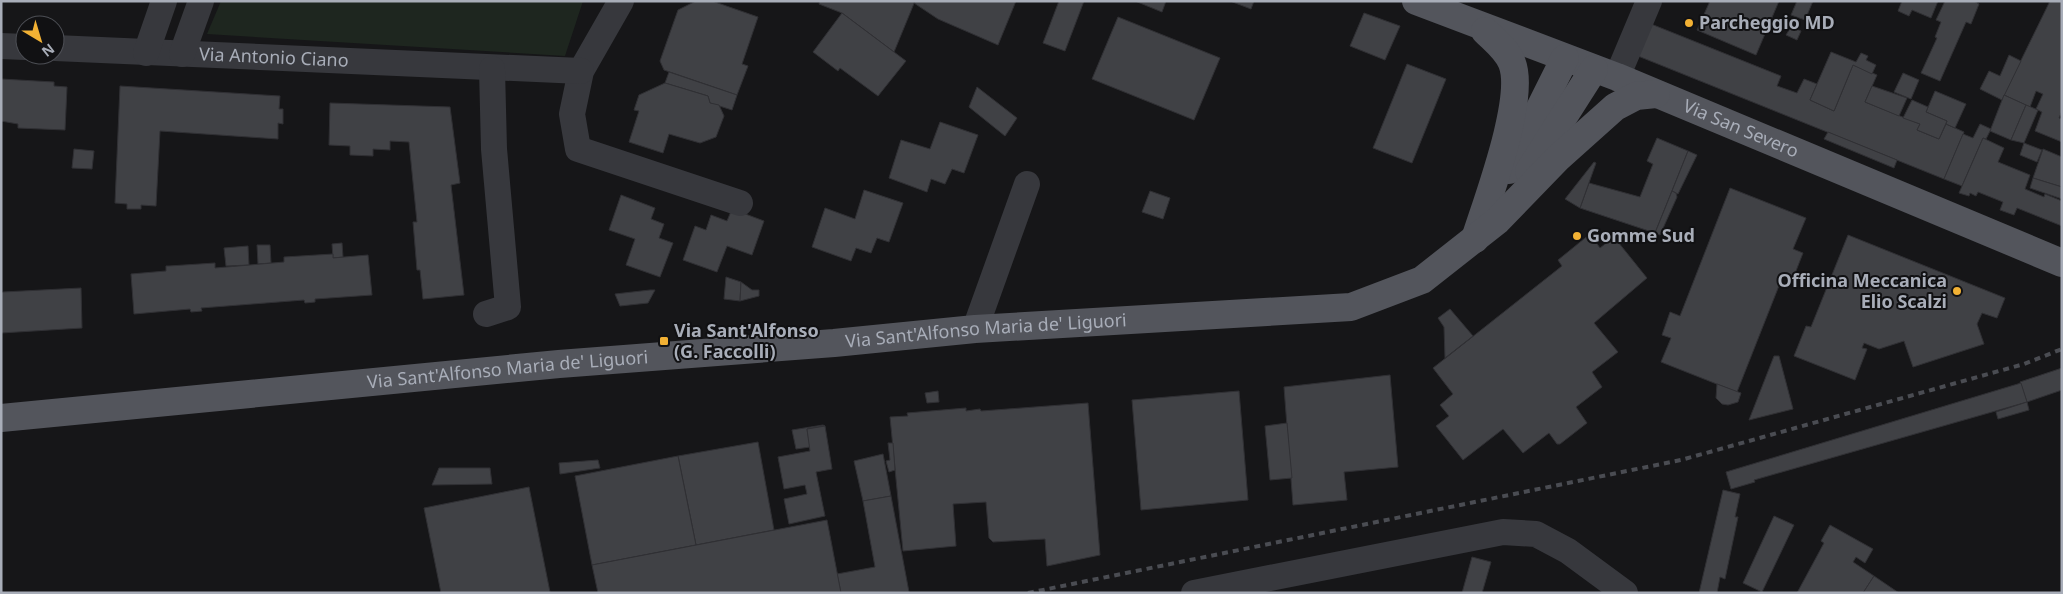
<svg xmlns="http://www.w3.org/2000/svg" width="2063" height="594" viewBox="0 0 2063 594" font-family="'Noto Sans',sans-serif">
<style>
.park{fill:#1e261f}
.building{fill:#404145;stroke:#303034}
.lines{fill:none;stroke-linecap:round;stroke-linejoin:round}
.minor{stroke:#37383d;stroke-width:26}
.major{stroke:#53555c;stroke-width:28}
.rail{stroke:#4a4c52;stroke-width:4;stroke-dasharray:6 5;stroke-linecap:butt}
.poi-dot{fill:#f2b134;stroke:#111113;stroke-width:2}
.labels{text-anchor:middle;stroke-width:4;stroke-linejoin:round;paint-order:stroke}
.poi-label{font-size:18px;font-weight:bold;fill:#a8adb8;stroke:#111113;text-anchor:start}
.street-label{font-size:18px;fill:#a8adb8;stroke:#111113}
</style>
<rect width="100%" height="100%" fill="#161618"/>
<path class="park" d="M221 1H583L565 56 207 34Z"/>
<g class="building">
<path d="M696 1H712L758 17 742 64 748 66 737 95 664 70 660 61 678 10Z"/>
<path d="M820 1H915L894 52 842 13 819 4Z"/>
<path d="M915 1H1016L998 45 938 19 914 3Z"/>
<path d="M1059 1H1084L1065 51 1043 43Z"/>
<path d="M1135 1H1166L1162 12Z"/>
<path d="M1230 1H1254L1251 9Z"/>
<path d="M1710 1H1779L1756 55 1697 30Z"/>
<path d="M1797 1H1813L1805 20 1791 15Z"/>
<path d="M1902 1H1938L1931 18 1912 10 1909 16 1898 11Z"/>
<path d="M1945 1H1974L1979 4 1971 24 1966 22 1940 81 1921 73 1937 38 1935 37 1941 22 1936 20Z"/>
<path d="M2050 1H2062V111L2059 118 2062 119V142L2035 131 2042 112 2036 109 2043 94 2036 91 2030 107 2004 95Z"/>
<path d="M842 13 906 61 878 96 840 68 838 71 813 52Z"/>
<path d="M1364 13 1400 26 1385 60 1350 46Z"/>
<path d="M1118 17 1220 58 1194 120 1092 79Z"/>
<path d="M1651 24 1781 76 1777 86 1797 93 1804 79 1817 84 1810 100 1834 111 1853 65 1877 75 1865 102 1920 124 1917 130 1939 139 1946 124 1964 132 1944 179 1638 56Z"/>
<path d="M1791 27 1801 31 1797 40 1786 35Z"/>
<path d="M1831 52 1856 62 1861 53 1868 56 1866 60 1876 65 1872 74 1853 65 1834 111 1810 100Z"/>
<path d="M2009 55 2021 61 2002 100 1980 89 1989 71 2000 76Z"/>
<path d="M1407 64 1446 79 1412 163 1373 148Z"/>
<path d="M669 72 737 95 732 110 710 103 708 96 665 83Z"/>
<path d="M1903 73 1919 80 1911 99 1894 92Z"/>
<path d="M1 79 54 82V86L67 87 65 130 18 128V124L1 121Z"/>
<path d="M665 83 708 96 710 103 719 105 724 116 716 137 700 143 669 134 663 153 629 142 639 111 634 110 639 95Z"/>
<path d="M120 86 280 96 279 109H283V124L278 123V139L160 131 156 206 141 205V209H127V204L115 203Z"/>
<path d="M1872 86 1907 98 1899 116 1865 102Z"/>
<path d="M977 87 1017 118 1005 136 969 107Z"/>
<path d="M1935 91 1966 104 1955 128 1946 124 1947 121 1926 112Z"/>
<path d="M2004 95 2026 105 2011 140 1990 131Z"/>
<path d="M1912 100 1928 107 1926 112 1947 121 1939 139 1917 130 1920 124 1903 118Z"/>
<path d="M330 103 450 107 460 183 451 185 464 295 423 299 420 270H417L413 222H417L409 142 390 141V150L373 149V156L350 155V146L329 145Z"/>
<path d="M2026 105 2038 110 2024 143 2011 140Z"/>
<path d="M940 122 978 135 964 173 952 169 945 184 931 179 927 192 889 178 901 140 930 149Z"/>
<path d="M1980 124 1991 129 1986 139 1983 138 1962 186 1944 179 1963 134 1973 138Z"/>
<path d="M1828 132 1897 160 1894 168 1824 139Z"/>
<path d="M1657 138 1688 151 1655 233 1580 208 1589 183 1640 197 1653 164 1647 161Z"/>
<path d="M1983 138 2004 148 1998 162 2030 175 2025 189 2044 197 2045 194 2062 201V226L2017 208 2014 215 2000 210 2003 202 1978 192 1976 196 1970 193 1969 196 1959 193Z"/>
<path d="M2024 143 2042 150 2037 162 2020 155Z"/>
<path d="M74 149 94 151 92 169 72 168Z"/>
<path d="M2043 149 2062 157V187L2033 178Z"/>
<path d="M1688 151 1697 155 1678 194 1672 191Z"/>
<path d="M1594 162 1596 163 1580 208 1565 199Z"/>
<path d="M2033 178 2062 187V199L2030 188Z"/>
<path d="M1730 188 1806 218 1793 249 1803 253 1794 276 1784 273 1737 392 1661 362 1671 338 1662 335 1670 312 1680 316Z"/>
<path d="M864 190 903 203 889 242 877 238 871 253 856 248 851 261 812 247 825 208 855 219Z"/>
<path d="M1150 191 1170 198 1163 219 1142 212Z"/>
<path d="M1672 191 1676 193 1677 197 1660 235 1655 233Z"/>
<path d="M621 195 655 208 651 219 664 224 659 238 673 243 660 277 626 265 635 239 609 230Z"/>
<path d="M732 209 764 221 752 255 727 246 717 272 683 260 695 226 706 230 711 215 727 221Z"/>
<path d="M1590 234 1600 248 1614 237 1647 278 1594 323 1618 352 1592 372 1602 387 1576 407 1587 423 1560 444H1557L1549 433 1523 453 1503 429 1463 460 1436 426 1449 416 1440 405 1453 394 1433 368 1562 266 1558 260Z"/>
<path d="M1848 235 2005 298 1997 318 1982 313 1977 324 1984 344 1913 367 1904 341 1879 349 1864 343 1862 348 1867 349 1855 380 1794 356 1806 326 1811 327Z"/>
<path d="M342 243 343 257 333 258 332 244Z"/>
<path d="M257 245H270L271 263 258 264Z"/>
<path d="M248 246 249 265 226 266 224 248Z"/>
<path d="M333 254V258L368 255 372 295 315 299V302L305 303 304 300 201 308 202 311 191 312 190 309 134 314 131 274 166 271V266H169L215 263V268L284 262V257Z"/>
<path d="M726 277 741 282 740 301 724 299Z"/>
<path d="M741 282 752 290H759V296L740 301Z"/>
<path d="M81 288 82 328 1 333V294L3 292Z"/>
<path d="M650 290H655L648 303 620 306 615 294Z"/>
<path d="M1450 309 1473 336 1445 358 1444 327 1438 318Z"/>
<path d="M1774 356H1779L1793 409 1749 420Z"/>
<path d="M2062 368V390L2027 402 2020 382Z"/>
<path d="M1390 375 1398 467 1344 472 1347 500 1293 505 1284 387Z"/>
<path d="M2021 383 2027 402 1754 480 1755 482 1731 489 1726 472Z"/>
<path d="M1717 384 1741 393 1738 402 1728 405 1722 404 1716 398Z"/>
<path d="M938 391 939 402 927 403 925 393Z"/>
<path d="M1239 391 1248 500 1141 510 1132 400Z"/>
<path d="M2027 402 2029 410 1998 419 1996 412Z"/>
<path d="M1088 403 1100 555 1047 566 1045 539 993 542 989 538 986 502 953 504 956 546 903 551 890 417 908 416 907 413 966 408V411L980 409 981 411Z"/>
<path d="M1287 423 1292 478 1270 480 1265 426Z"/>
<path d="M823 425 825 426 807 429 810 447 796 449 792 430Z"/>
<path d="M825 426 832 469 816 472 825 516 789 524 784 499 807 494 805 485 784 489 778 457 810 451 807 429Z"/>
<path d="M758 442 774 530 696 545 678 456Z"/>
<path d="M888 443H893L895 470 889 472 886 461 890 460Z"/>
<path d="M883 454 891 496 863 501 854 461Z"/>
<path d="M678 456 696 545 592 565 575 476Z"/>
<path d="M598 460 600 468 560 474 559 463Z"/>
<path d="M439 468H490L492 484 432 485Z"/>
<path d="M529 487 550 592 441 593 424 508Z"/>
<path d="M1723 490 1740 494 1735 517H1738L1725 579 1720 577 1717 593H1699Z"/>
<path d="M891 496 909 592 841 593 837 574 875 567 863 501Z"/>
<path d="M1774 516 1794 525 1762 592 1743 583Z"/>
<path d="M827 520 841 593H598L592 565Z"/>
<path d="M1830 525 1873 549 1865 563 1856 557 1853 562 1874 576 1863 593H1797L1824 543 1821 541Z"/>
<path d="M1472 557 1491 562 1482 593H1462Z"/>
<path d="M1874 576 1899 593H1863Z"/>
</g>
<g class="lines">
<g class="minor">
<path d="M621 1 581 71 572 114 578 149 740 203"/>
<path d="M1 46 25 47"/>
<path id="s1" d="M55 48 581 71"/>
<path d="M146 53 164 1"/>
<path d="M182 54 201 1"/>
<path d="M1617 77 1649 1"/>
<path d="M486 314 508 307 494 149 492 69"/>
<path d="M975 329 1027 184"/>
<path d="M1194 593 1503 532 1536 534 1568 551 1625 593"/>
</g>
<g class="major">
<path id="s2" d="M1416 1 1617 77 2062 263"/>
<path d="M1509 170 1565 58"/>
<path d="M1529 171 1594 69"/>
<path d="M1475 239C1487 201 1526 99 1512 63 1507 50 1495 41 1485 31"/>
<path id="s3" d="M1 418 559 364 834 343 975 329 1351 307 1422 280 1497 221 1558 158 1615 107 1636 96 1656 94"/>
</g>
<path class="rail" d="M1028 593 1681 460 2024 364 2062 349"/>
</g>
<g class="poi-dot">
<circle cx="1689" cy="23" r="5"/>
<circle cx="1577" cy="236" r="5"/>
<circle cx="1957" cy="291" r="5"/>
<rect x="659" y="336" width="10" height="10" rx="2.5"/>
</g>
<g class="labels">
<g class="poi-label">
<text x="1699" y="29">Parcheggio MD</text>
<text x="1587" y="242">Gomme Sud</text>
<text x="1947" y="287" text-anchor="end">Officina Meccanica<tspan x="1947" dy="21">Elio Scalzi</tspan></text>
<text x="674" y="337">Via Sant'Alfonso<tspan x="674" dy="21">(G. Faccolli)</tspan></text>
</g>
<g class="street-label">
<text dy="6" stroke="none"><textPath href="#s1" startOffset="219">Via Antonio Ciano</textPath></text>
<text dy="6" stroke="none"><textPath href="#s2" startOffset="349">Via San Severo</textPath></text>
<text dy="6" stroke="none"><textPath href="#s3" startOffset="989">Via Sant'Alfonso Maria de' Liguori</textPath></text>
<text dy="6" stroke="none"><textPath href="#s3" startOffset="509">Via Sant'Alfonso Maria de' Liguori</textPath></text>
</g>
</g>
<rect width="2063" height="594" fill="none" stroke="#a8adb8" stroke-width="5"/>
<g transform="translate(40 40) rotate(142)"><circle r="24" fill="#111113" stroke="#4d4f55"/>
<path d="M0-4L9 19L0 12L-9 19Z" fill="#f2b134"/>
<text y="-8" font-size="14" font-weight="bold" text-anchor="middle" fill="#a8adb8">N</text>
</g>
</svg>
